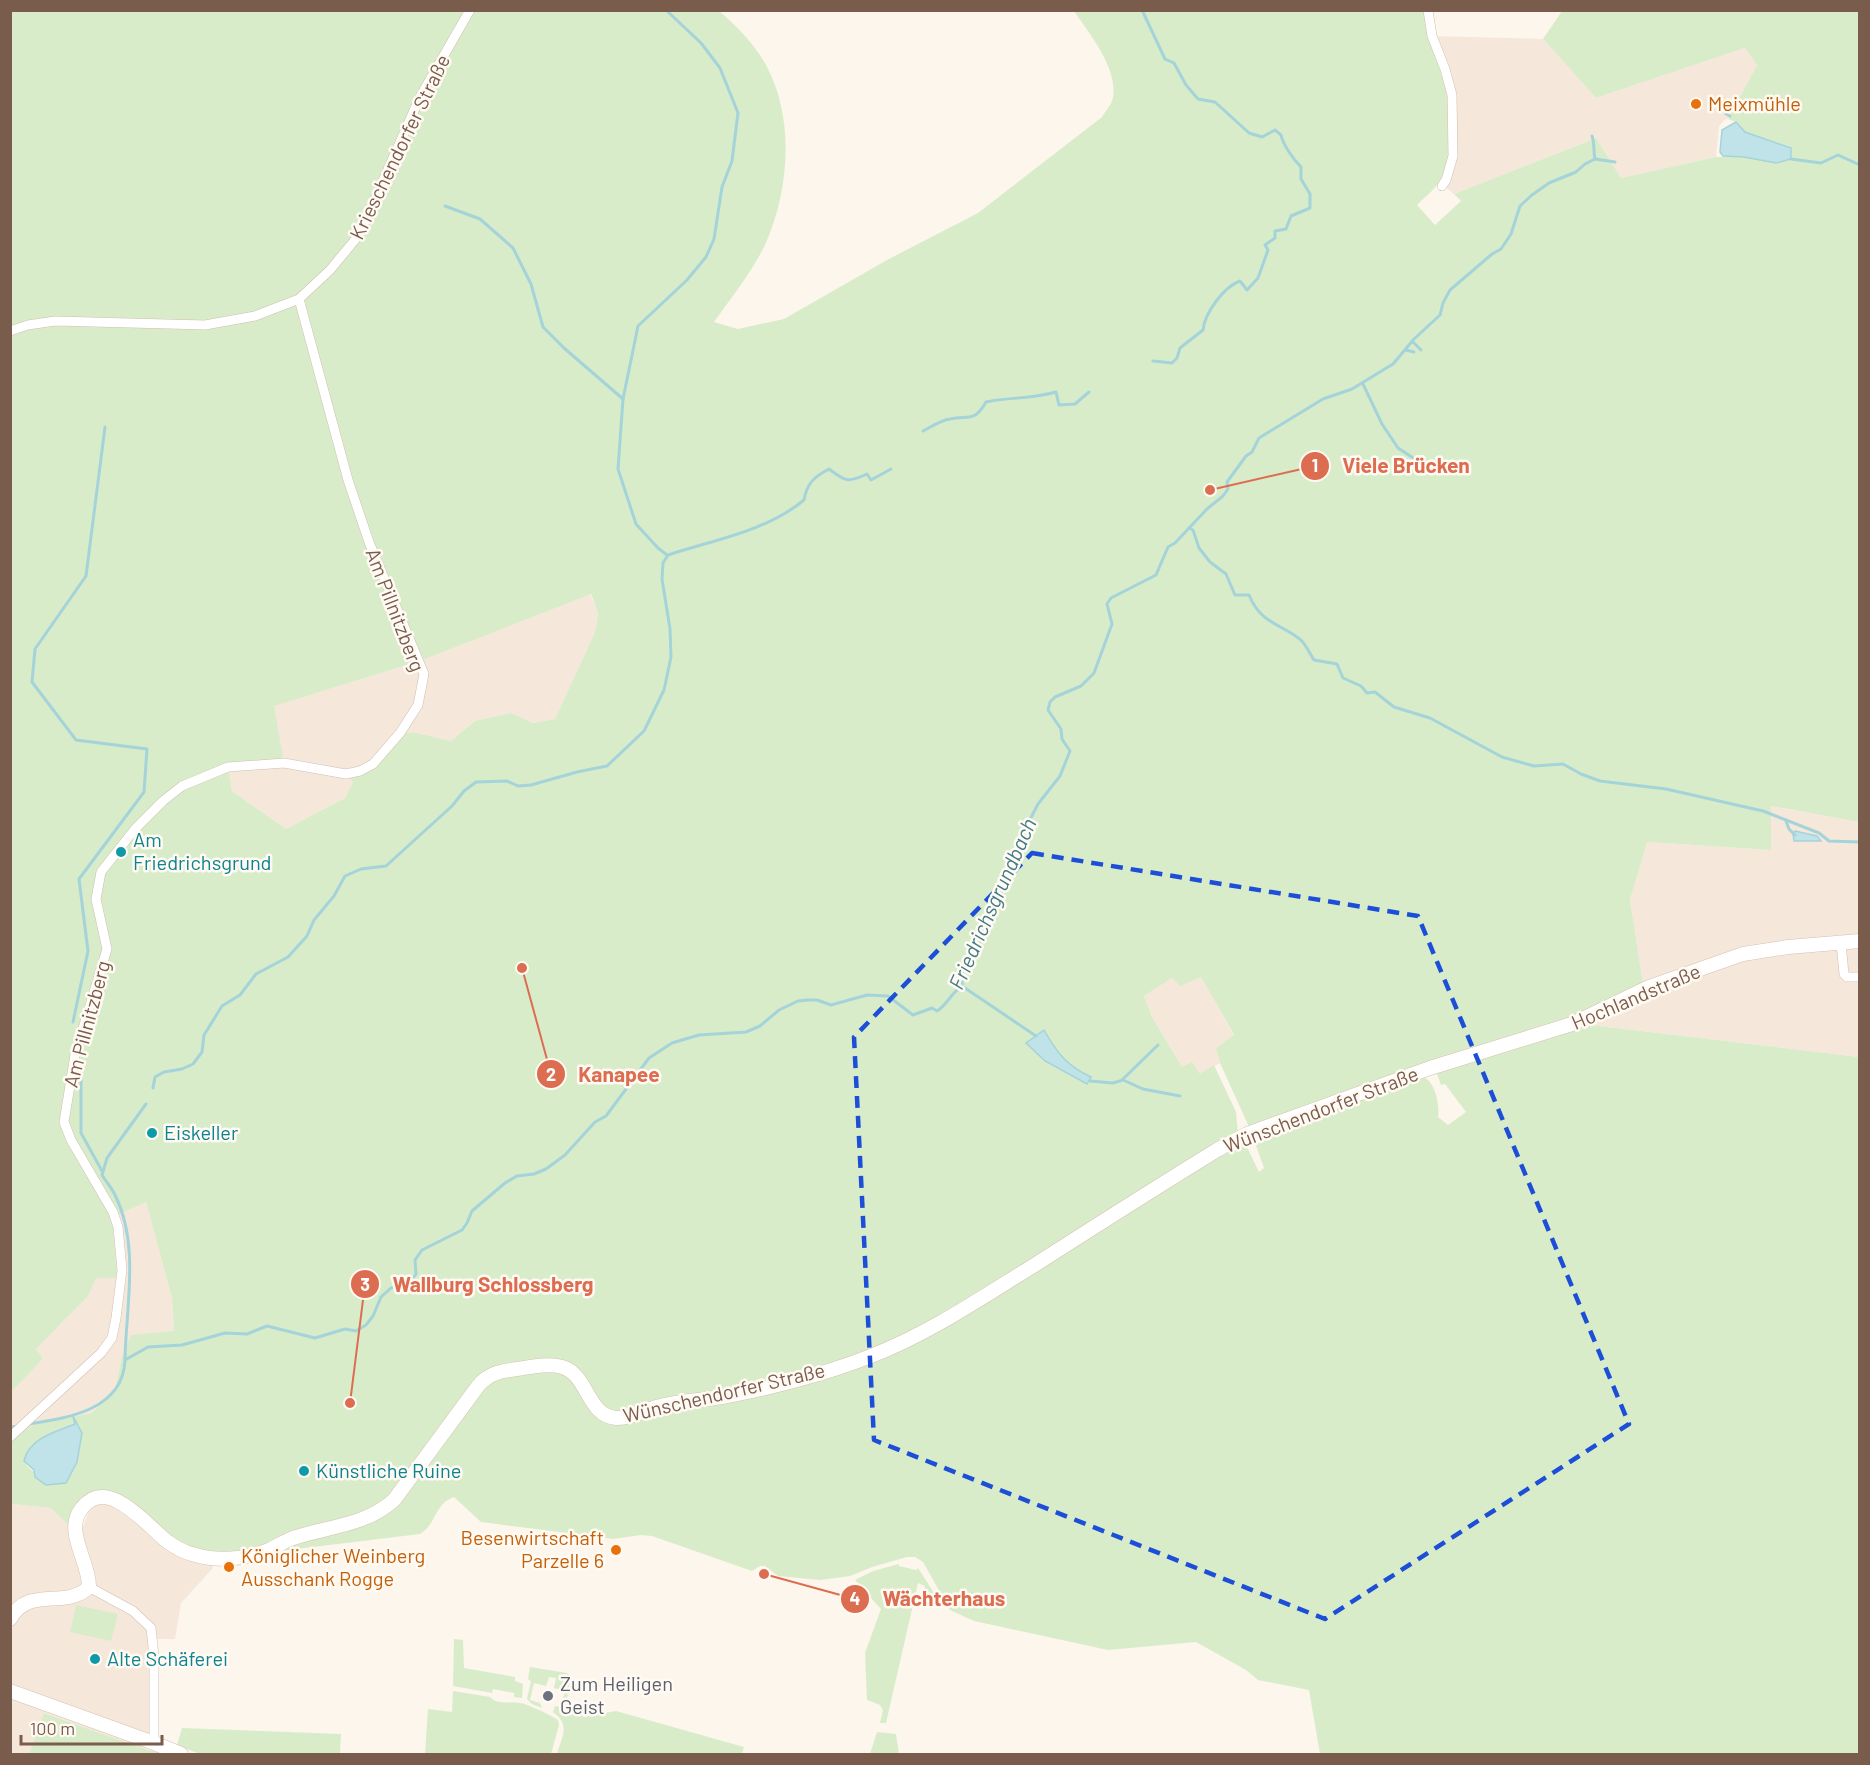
<svg xmlns="http://www.w3.org/2000/svg" width="1870" height="1765" viewBox="0 0 1870 1765" font-family="Barlow,sans-serif">
<style>
.residential{fill:#f5e8da}
.green{fill:#d8ecc9;fill-rule:evenodd}
.water{fill:#bfe3e8;stroke:#a5d3da;stroke-width:1.5}
.lines{fill:none;stroke-linecap:round;stroke-linejoin:round}
.stream{stroke:#a5d3da;stroke-width:3}
.street-casing{stroke:#d1beb0;stroke-width:10}
.secondary-casing{stroke:#d6c0b0;stroke-width:15}
.street{stroke:#fff;stroke-width:9}
.secondary{stroke:#fff;stroke-width:14}
.marked{fill:none;stroke:#1d4ed8;stroke-width:4.5;stroke-dasharray:12 8;stroke-linejoin:round}
.food-dot{fill:#e8710a;stroke:#fffaf3;stroke-width:2}
.culture-dot{fill:#0f9aa8;stroke:#fffaf3;stroke-width:2}
.worship-dot{fill:#6b7280;stroke:#fffaf3;stroke-width:2}
.labels{text-anchor:middle;stroke-width:5;stroke-linejoin:round;paint-order:stroke}
.food-label{font-size:20px;fill:#c56008;stroke:#fffaf3;text-anchor:start}
.street-label{font-size:20px;fill:#7a5c4d;stroke:#fffaf3}
.culture-label{font-size:20px;fill:#0d838f;stroke:#fffaf3;text-anchor:start}
.worship-label{font-size:20px;fill:#5b616d;stroke:#fffaf3;text-anchor:start}
.water-label{font-size:21px;font-style:italic;fill:#437c86;stroke:#fffaf3}
.leader{fill:none;stroke:#dc6d51;stroke-width:2}
.callout-dot{fill:#dc6d51;stroke:#fffaf3;stroke-width:2}
.mark-label{font-size:18px;text-anchor:middle;font-weight:bold;fill:#fff}
.callout-label{font-size:21px;text-anchor:middle;font-weight:bold;fill:#dc6d51;stroke:#fffaf3;stroke-width:5;stroke-linejoin:round;paint-order:stroke}
</style>
<rect width="100%" height="100%" fill="#fdf6ec"/>
<g class="residential">
<path d="M1432 36 1543 39 1596 98 1745 48 1757 65 1728 119 1724 120 1719 127 1716 157 1621 178 1596 138 1454 194 1439 182 1449 155Z"/>
<path d="M590 594 598 613 595 632 555 719 533 723 511 713 475 721 451 741 417 733 373 764 347 774 353 782 345 798 286 829 232 791 228 767 273 706 420 661Z"/>
<path d="M1770 806 1859 822V1057L1582 1024 1643 984 1630 900 1647 842 1771 850Z"/>
<path d="M1201 977 1234 1036 1216 1048 1220 1063 1200 1074 1182 1067 1152 1017 1144 996 1172 978Z"/>
<path d="M146 1202 172 1298 174 1331 121 1360 116 1386 92 1413 44 1422 11 1450V1392L43 1359 36 1349 88 1296 96 1277 112 1218Z"/>
<path d="M10 1504 51 1508 72 1529 82 1530 89 1510 96 1505 110 1504 210 1562 213 1568 181 1603 175 1639H156L150 1734 145 1749 45 1713 29 1754H11Z"/>
</g>
<g class="green">
<path d="M11 11H719C737 26 756 46 767 67 795 120 789 192 765 245 752 272 731 298 714 322L738 329 784 319 887 260 978 213 1102 117C1105 112 1110 106 1112 101 1121 72 1089 33 1074 11H1428C1439 53 1464 142 1439 182 1434 190 1424 198 1417 205L1435 225 1461 201 1454 194 1596 138 1621 178 1716 157H1744L1776 163 1752 134 1745 132 1736 122 1728 119 1757 65 1745 48 1596 98 1543 39 1562 11H1859V822L1771 806V850L1647 842 1630 900 1643 984 1595 1012 1250 1129 1220 1063 1216 1048 1234 1035 1201 977 1180 986 1172 978 1144 996 1152 1017 1182 1067 1192 1062 1200 1074 1214 1065 1236 1112 1238 1134 950 1311 863 1355 769 1381 622 1412 606 1410 579 1374 496 1367 381 1507 268 1545 232 1554 194 1551 96 1493 72 1529 51 1508 11 1504V1437L17 1430 44 1422 92 1413 116 1386 121 1360 131 1335 174 1331 172 1298 146 1202 112 1218 117 1278H96L88 1296 36 1349 43 1359 11 1392ZM591 594 598 613 595 632 555 719 533 723 511 713 475 721 451 741 417 733H400L360 771 346 774 353 782 345 798 286 829 232 791 228 767 284 763 274 706 420 661ZM78 1424C86 1443 75 1465 66 1483L35 1473 26 1465 44 1436Z"/>
<path d="M1582 1024 1859 1057V1754H1320L1309 1690 1258 1680 1246 1670 1196 1642 1108 1650 974 1621 950 1610 923 1562 915 1557H907L872 1567 850 1576 820 1580 778 1576 765 1566H760L752 1571 652 1536 641 1535 613 1539 481 1522 454 1497C434 1504 437 1524 420 1534L280 1551 282 1547 374 1518 485 1384 500 1375 547 1370 564 1372 604 1418 878 1357 1244 1141 1259 1172 1264 1168 1253 1137 1422 1076C1435 1081 1440 1104 1438 1117L1448 1125 1466 1112 1445 1084 1441 1085 1436 1071Z"/>
<path d="M899 1564V1566L916 1570 918 1568 934 1593 924 1596 925 1586 918 1583 886 1723H880L883 1710 880 1705 867 1700 865 1653 881 1609 855 1580 873 1571Z"/>
<path d="M76 1605 118 1614 111 1641 70 1632Z"/>
<path d="M454 1639 463 1640 464 1668 515 1677V1681L523 1684 522 1698 514 1697V1693L493 1689 492 1693 453 1686Z"/>
<path d="M530 1667 567 1673 571 1676 565 1710 582 1713 583 1717 616 1711 744 1747 742 1754H686L679 1753 678 1754H557C562 1736 571 1725 553 1712L555 1706 561 1707 565 1691 554 1688 556 1678 549 1677 546 1686 534 1683 530 1700 540 1703 542 1708 532 1704 527 1699 531 1681 528 1679Z"/>
<path d="M453 1691 490 1697C500 1707 515 1699 527 1705 537 1709 549 1714 558 1720L559 1725 551 1754H425L428 1709 452 1712Z"/>
<path d="M44 1713 145 1749 161 1753 163 1754H29Z"/>
<path d="M182 1728 341 1734 340 1754H200L177 1745Z"/>
<path d="M877 1732 896 1734 899 1754H870Z"/>
</g>
<g class="water">
<path d="M1736 122 1745 132 1791 148V159L1776 163 1744 157 1723 156 1720 152 1722 130Z"/>
<path d="M1795 831 1817 836 1821 841H1794L1793 834Z"/>
<path d="M1044 1030C1057 1053 1067 1066 1091 1077L1087 1084 1045 1061 1026 1043Z"/>
<path d="M73 1416 82 1433 77 1462 66 1483 46 1485 35 1477 34 1470 24 1461C29 1438 55 1432 75 1424Z"/>
</g>
<g class="lines">
<g class="stream">
<path d="M666 10 701 43 720 68 738 113 732 161 722 187 714 239 706 257 687 280 638 326 623 399 618 469 636 524 658 548 667 555"/>
<path d="M1142 10 1165 59 1174 63 1186 85 1198 99 1215 102 1249 133 1262 137 1275 130 1281 135C1283 145 1294 160 1301 167V179L1310 194V208L1291 216 1286 229 1275 231V238L1265 245 1268 250 1258 278 1247 290 1240 281C1224 287 1205 312 1203 330L1180 348 1177 358 1172 363 1153 361"/>
<path d="M1726 114 1730 116"/>
<path d="M1592 136C1595 144 1593 151 1595 159"/>
<path d="M1791 159 1821 163 1838 155 1860 165"/>
<path d="M445 206 480 219 513 248 531 284 543 327 564 348 623 399"/>
<path d="M1413 342 1421 350"/>
<path d="M1406 350 1414 352"/>
<path d="M1363 384 1382 424 1398 448 1430 469"/>
<path d="M923 431C931 427 941 420 950 419 969 415 974 423 986 402 1010 397 1032 399 1056 392L1059 405 1075 404 1089 392"/>
<path d="M1189 528 1193 530 1199 548 1210 562 1226 574 1235 595H1249C1261 624 1280 623 1301 640 1306 645 1310 654 1314 660L1337 664 1343 678 1361 686 1367 693 1375 692 1394 707 1430 718 1502 757 1534 766 1563 764 1581 774 1600 781 1666 789 1763 811 1819 833 1829 841 1860 842"/>
<path d="M1786 821 1789 829 1795 835"/>
<path d="M962 986 1036 1036"/>
<path d="M73 1022 88 951 79 879 144 792 147 749 76 740 32 682 35 649 86 576 105 427"/>
<path d="M81 1079V1133L102 1171"/>
<path d="M1123 1079 1158 1045"/>
<path d="M1090 1081 1113 1083 1123 1080 1143 1089 1180 1096"/>
<path d="M153 1088 155 1077 164 1072 182 1069 193 1064 202 1052 204 1035 222 1006 240 995 256 974 288 957 307 936 314 920 334 896 345 876 361 869 386 866 452 806 464 791 476 782 507 781 518 786 531 785 577 772 607 766 644 731 664 690 671 657 670 629 662 579 663 563 668 555C713 540 767 531 804 500 807 483 814 477 829 469 846 482 848 483 867 474L871 480 891 469"/>
<path d="M125 1359C126 1306 140 1245 115 1195 112 1188 106 1182 102 1175L107 1158 146 1104"/>
<path d="M29 1424C68 1418 123 1410 125 1360L148 1347 182 1345 225 1333 247 1334 267 1326 315 1338 345 1329 356 1331 366 1325 373 1316 381 1297 391 1288 411 1281 416 1274 415 1260 422 1250 462 1230 467 1223 472 1211 505 1183 517 1176 534 1174 546 1169 565 1155 595 1122 606 1116 649 1058 672 1043 699 1035 746 1032 760 1026 779 1010 798 1001 808 1000H817L831 1005 867 995 888 996 913 1015 932 1008 937 1011C947 1005 951 993 962 986L963 964 969 954 978 947 1004 888V881L1021 837 1038 804 1060 776 1070 751 1062 739 1061 729 1048 710 1050 702 1055 697 1081 686 1094 673 1112 624 1107 604 1111 598 1156 575 1168 547 1175 543 1207 509 1223 496 1228 489 1227 482 1246 456 1252 452 1259 438 1323 399 1352 389 1393 364 1414 339 1440 315 1443 303 1450 290 1492 254 1501 249 1511 234 1520 206 1532 195 1549 183 1576 172 1585 164 1595 159 1615 162"/>
<path d="M10 1427 19 1426"/>
</g>
<g class="street-casing">
<g id="street">
<path d="M1428 10 1432 36 1445 69 1452 95 1453 156 1446 180 1442 186"/>
<path d="M10 331 28 325 55 321 205 325 255 316 299 299 330 270 359 235 420 97 470 10"/>
<path d="M1841 943 1844 974 1847 977H1860"/>
<path d="M10 1437 101 1353 112 1338 116 1318 122 1270 118 1227 113 1212 71 1140 64 1122 75 1055 107 949 96 899 101 872 135 829 163 801 182 786 228 767 284 763 346 774 360 771 373 764 400 733 418 705 424 674 369 542 348 480 299 299"/>
<path d="M89 1587 133 1611 151 1628 154 1656V1743"/>
</g>
</g>
<g class="secondary-casing">
<g id="secondary">
<path d="M10 1619C28 1585 66 1610 89 1587 90 1562 63 1531 82 1508 108 1475 147 1526 168 1542 175 1547 184 1552 192 1554 217 1562 245 1559 269 1550 277 1546 285 1541 293 1538 329 1526 365 1526 394 1500L478 1386C489 1373 501 1371 517 1369 531 1367 548 1363 562 1367 588 1374 587 1416 616 1418 630 1419 646 1409 660 1406 682 1401 705 1400 727 1396 772 1388 828 1373 871 1356 928 1334 981 1298 1033 1266 1094 1227 1155 1188 1217 1150L1247 1134 1430 1068 1572 1024 1649 987 1743 954 1788 947 1860 941"/>
<path d="M10 1691 154 1743 181 1754"/>
</g>
</g>
<use href="#street" class="street"/>
<use href="#secondary" class="secondary"/>
</g>
<path class="marked" d="M1032 853 1418 916 1629 1424 1325 1619 874 1440 854 1037Z"/>
<g class="food-dot">
<circle cx="1696" cy="104" r="6"/>
<circle cx="616" cy="1550" r="6"/>
<circle cx="229" cy="1567" r="6"/>
</g>
<g class="culture-dot">
<circle cx="121" cy="852" r="6"/>
<circle cx="152" cy="1133" r="6"/>
<circle cx="304" cy="1471" r="6"/>
<circle cx="95" cy="1659" r="6"/>
</g>
<circle class="worship-dot" cx="548" cy="1696" r="6"/>
<g class="labels">
<g class="food-label">
<text x="1708" y="111">Meixmühle</text>
<text x="604" y="1545" text-anchor="end">Besenwirtschaft<tspan x="604" dy="23">Parzelle 6</tspan></text>
<text x="241" y="1563">Königlicher Weinberg<tspan x="241" dy="23">Ausschank Rogge</tspan></text>
</g>
<g class="street-label">
<text transform="translate(400 147) rotate(-64)" y="7">Krieschendorfer Straße</text>
<text transform="translate(395 610) rotate(69)" y="7">Am Pillnitzberg</text>
<text transform="translate(1636 997) rotate(-23)" y="7">Hochlandstraße</text>
<text transform="translate(87 1024) rotate(-75)" y="7">Am Pillnitzberg</text>
<text transform="translate(1321 1110) rotate(-21)" y="7">Wünschendorfer Straße</text>
<text transform="translate(724 1393) rotate(-13)" y="7">Wünschendorfer Straße</text>
</g>
<g class="culture-label">
<text x="133" y="847">Am<tspan x="133" dy="23">Friedrichsgrund</tspan></text>
<text x="164" y="1140">Eiskeller</text>
<text x="316" y="1478">Künstliche Ruine</text>
<text x="107" y="1666">Alte Schäferei</text>
</g>
<g class="worship-label">
<text x="560" y="1691">Zum Heiligen<tspan x="560" dy="23">Geist</tspan></text>
</g>
<g class="water-label">
<text transform="translate(993 904) rotate(-66)" y="7">Friedrichsgrundbach</text>
</g>
</g>
<path class="leader" d="M1210 490L1315 466M522 968L551 1074M350 1403L365 1284M764 1574L855 1599"/>
<g class="callout-dot">
<circle cx="1210" cy="490" r="6"/>
<circle cx="522" cy="968" r="6"/>
<circle cx="350" cy="1403" r="6"/>
<circle cx="764" cy="1574" r="6"/>
<circle cx="1315" cy="466" r="15"/>
<circle cx="551" cy="1074" r="15"/>
<circle cx="365" cy="1284" r="15"/>
<circle cx="855" cy="1599" r="15"/>
</g>
<g class="mark-label">
<text x="1315" y="472">1</text>
<text x="551" y="1081">2</text>
<text x="365" y="1291">3</text>
<text x="855" y="1605">4</text>
</g>
<g class="callout-label">
<text x="1406" y="473">Viele Brücken</text>
<text x="619" y="1082">Kanapee</text>
<text x="493" y="1292">Wallburg Schlossberg</text>
<text x="944" y="1606">Wächterhaus</text>
</g>
<rect width="1870" height="1765" fill="none" stroke="#7a5c4d" stroke-width="24"/>
<path d="M21 1735v9h141v-9" fill="none" stroke="#7a5c4d" stroke-width="3"/>
<text x="30" y="1735" font-size="18" fill="#7a5c4d" stroke="#fffaf3" stroke-width="4.5" paint-order="stroke">100 m</text>
</svg>
